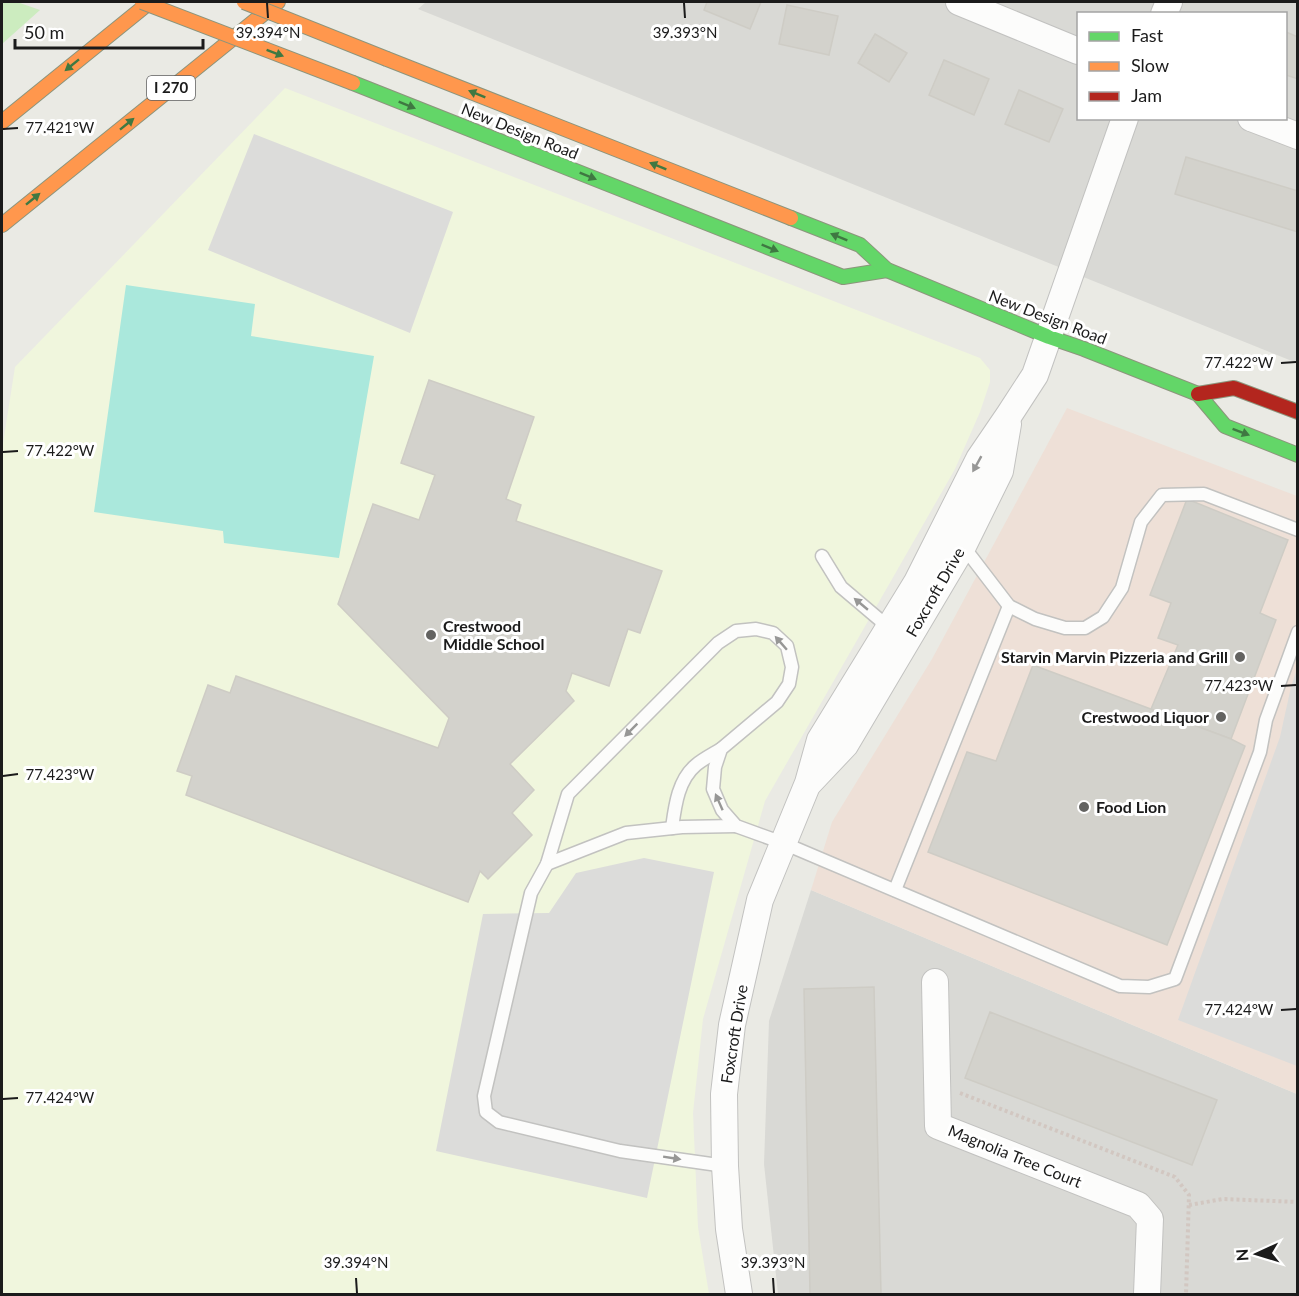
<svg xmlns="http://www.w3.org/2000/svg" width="1299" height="1296" viewBox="0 0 1299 1296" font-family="Lato,sans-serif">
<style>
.residential{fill:#d9d9d5;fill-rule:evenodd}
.commercial{fill:#eee0d7}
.education{fill:#f0f6dd}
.grass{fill:#ccecbf}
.pitch{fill:#aae8dc}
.parking{fill:#dcdcda}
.building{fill:#d3d2cc;stroke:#ceccc5;stroke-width:1.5}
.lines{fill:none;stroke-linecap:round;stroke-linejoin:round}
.lane-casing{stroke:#c2c2c0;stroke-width:15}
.street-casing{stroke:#c2c2c0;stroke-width:28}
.fast-casing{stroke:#8c957c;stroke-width:16}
.slow-casing{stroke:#8c957c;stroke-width:16}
.jam-casing{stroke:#8c957c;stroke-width:16}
.path{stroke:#d2c7c1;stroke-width:4;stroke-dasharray:3 3;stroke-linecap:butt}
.lane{stroke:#fcfcfb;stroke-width:12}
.street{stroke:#fcfcfb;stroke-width:26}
.fast{stroke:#63d668;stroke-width:14}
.slow{stroke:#ff974d;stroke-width:14}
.jam{stroke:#b3261e;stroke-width:14}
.slow-bridge-casing{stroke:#8c957c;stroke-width:16;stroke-linecap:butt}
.slow-bridge{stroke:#ff974d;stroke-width:14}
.oneway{fill:#3f7842}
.oneway2{fill:#979796}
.ticks{fill:none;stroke:#1b1b1b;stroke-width:2}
.poi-dot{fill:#636361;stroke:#fff;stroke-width:2}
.labels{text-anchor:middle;stroke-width:6;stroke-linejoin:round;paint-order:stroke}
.shield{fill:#fff;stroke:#5f5f5f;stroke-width:1.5}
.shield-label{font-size:15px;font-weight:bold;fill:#1b1b1b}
.street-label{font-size:16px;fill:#1b1b1b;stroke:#fff}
.poi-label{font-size:16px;font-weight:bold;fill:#1b1b1b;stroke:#fff;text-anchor:start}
.ticks-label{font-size:15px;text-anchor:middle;fill:#1b1b1b;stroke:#fff;stroke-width:6;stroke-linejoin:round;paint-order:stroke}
</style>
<rect width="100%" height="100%" fill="#eaeae4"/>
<g class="residential">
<path d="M426 2H1297V363L418 9ZM1078 14H1286V118H1078Z"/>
<path d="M811 890 1297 1094V1294H778L764 1164 769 1021Z"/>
</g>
<path class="commercial" d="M1067 408 1297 496V1094L811 890 832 822 932 659Z"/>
<path class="education" d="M285 88 980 358 990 370V382L980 412 955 469 765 801 703 1019 693 1113 698 1227 709 1294H2V450L15 367Z"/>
<path class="grass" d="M2 2H17L40 10 2 44Z"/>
<path class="pitch" d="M126 285 255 304 251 336 374 356 339 558 224 543 223 531 94 512Z"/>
<g class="parking">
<path d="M254 134 453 212 410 333 208 250Z"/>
<path d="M1297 669V1066L1178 1020 1280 737 1291 687Z"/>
<path d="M644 858 714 872 647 1198 436 1151 483 914 549 913 576 873Z"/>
</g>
<g class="building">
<path d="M707 2H761L750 29 704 10Z"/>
<path d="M787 5 838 16 829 55 779 44Z"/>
<path d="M1286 32 1298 37V79L1286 75Z"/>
<path d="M875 34 907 53 889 82 858 63Z"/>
<path d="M944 60 989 79 974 115 929 95Z"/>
<path d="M1019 90 1063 109 1049 142 1005 124Z"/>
<path d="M1186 157 1298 191V232L1175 194Z"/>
<path d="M429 380 534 417 506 499 521 505 516 521 662 571 640 633 628 629 609 686 572 673 566 691 574 701 510 764 534 790 512 813 532 835 488 879 480 871 468 902 186 795 192 776 177 771 208 685 230 693 236 676 438 748 449 718 338 604 373 504 419 520 435 475 401 463Z"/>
<path d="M1187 499 1288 540 1260 613 1276 620 1231 739 1151 709 1178 645 1158 638 1171 603 1150 595Z"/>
<path d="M1033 665 1231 739 1245 746 1167 945 928 852 967 752 996 761Z"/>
<path d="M874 987 881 1294H810L804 989Z"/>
<path d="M990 1012 1217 1100 1192 1165 965 1078Z"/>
</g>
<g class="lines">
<g class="lane-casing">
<g id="lane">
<path d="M963 546 1009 606 1035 619 1065 628H1085L1103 617 1122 588 1141 522 1162 495 1204 494 1298 530"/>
<path d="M822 556 841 587 880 620 887 633"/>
<path d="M672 828C675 806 678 780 696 765 703 759 713 754 721 749"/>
<path d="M547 864 626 833 682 827 736 826"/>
<path d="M895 890 1009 606"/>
<path d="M725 1166 620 1151 499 1122 486 1112 484 1096 531 893 547 864 568 794 718 643 736 631 756 629 773 633 787 646 792 667 789 684 777 702 721 749 715 767 713 789 722 810 736 826 783 843 1120 986 1149 987 1175 979 1260 752 1266 720 1298 632"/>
</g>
</g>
<g class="street-casing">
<g id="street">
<path d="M959 2 1078 51"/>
<path d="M1164 14 1169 2"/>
<path d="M1251 118 1298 136"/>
<path d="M810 782 845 745 963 546 1000 471 1008 424"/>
<path d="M935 982 938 1126 1138 1205 1150 1219 1147 1294"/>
<path d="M739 1294 729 1229 725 1166 724 1094 732 1025 760 900 808 783 820 740 917 582 979 459 1009 415 1035 375 1125 118"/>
</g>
</g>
<g class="fast-casing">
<g id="fast">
<path d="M353 83 843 277 887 270"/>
<path d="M791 218 860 245 887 270 1049 337 1084 349 1198 394 1225 426 1298 455"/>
</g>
</g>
<g class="slow-casing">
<g id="slow">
<path d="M387 59 791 218"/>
<path d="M2 122 150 2"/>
<path d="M2 225 278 2"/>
</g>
</g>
<g class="jam-casing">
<path id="jam" d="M1198 394 1234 388 1298 412"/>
</g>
<g class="path">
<path d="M960 1093 1175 1177 1189 1195 1186 1294"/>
<path d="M1189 1205 1223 1199 1298 1202"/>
</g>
<use href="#lane" class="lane"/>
<use href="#street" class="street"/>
<use href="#fast" class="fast"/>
<use href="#slow" class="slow"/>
<use href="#jam" class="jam"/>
<g class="slow-bridge-casing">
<g id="slow-bridge">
<path d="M142 2 353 83"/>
<path d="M244 2 387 59"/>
</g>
</g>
<use href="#slow-bridge" class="slow-bridge"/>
</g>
<defs><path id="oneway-solid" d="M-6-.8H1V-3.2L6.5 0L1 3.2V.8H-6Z" transform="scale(1.5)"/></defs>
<g class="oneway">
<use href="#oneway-solid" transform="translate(275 53) rotate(21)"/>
<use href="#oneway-solid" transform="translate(72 65) rotate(141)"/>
<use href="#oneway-solid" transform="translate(477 94) rotate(-158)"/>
<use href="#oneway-solid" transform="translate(407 105) rotate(22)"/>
<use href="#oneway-solid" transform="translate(127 124) rotate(-39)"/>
<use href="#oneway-solid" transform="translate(658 166) rotate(-158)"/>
<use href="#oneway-solid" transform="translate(588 176) rotate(22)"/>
<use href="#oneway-solid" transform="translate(33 199) rotate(-39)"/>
<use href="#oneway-solid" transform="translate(839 237) rotate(-158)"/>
<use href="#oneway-solid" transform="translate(770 248) rotate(22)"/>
<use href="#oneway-solid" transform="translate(1241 432) rotate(21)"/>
</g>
<g class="oneway2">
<use href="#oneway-solid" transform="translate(977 464) rotate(119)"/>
<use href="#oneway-solid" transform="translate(861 604) rotate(-140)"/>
<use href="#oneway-solid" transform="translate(781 643) rotate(-131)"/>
<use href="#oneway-solid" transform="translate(631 730) rotate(135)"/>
<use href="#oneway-solid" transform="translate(719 802) rotate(-114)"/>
<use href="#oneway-solid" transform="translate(672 1158) rotate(9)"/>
</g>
<path class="ticks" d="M267 3 268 18M684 3 685 18M3 129 18 128M1281 363 1296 362M3 452 18 451M1281 686 1296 685M3 776 18 774M1281 1010 1296 1009M3 1099 18 1098M356 1278 357 1293M773 1278 774 1293"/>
<g class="poi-dot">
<circle cx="431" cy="635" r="6"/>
<circle cx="1240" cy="657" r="6"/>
<circle cx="1221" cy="717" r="6"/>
<circle cx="1084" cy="807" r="6"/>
</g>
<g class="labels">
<rect class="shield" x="147" y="76" width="48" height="24" rx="4.5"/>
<g class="shield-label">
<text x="171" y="93">I 270</text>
</g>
<g class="street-label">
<text transform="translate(520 131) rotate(22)" y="6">New Design Road</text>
<text transform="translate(1048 317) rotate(21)" y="6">New Design Road</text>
<text transform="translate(935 592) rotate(-60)" y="6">Foxcroft Drive</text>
<text transform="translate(734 1034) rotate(-81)" y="6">Foxcroft Drive</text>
<text transform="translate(1015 1156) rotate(22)" y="6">Magnolia Tree Court</text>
</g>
<g class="poi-label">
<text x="443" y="632">Crestwood<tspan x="443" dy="18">Middle School</tspan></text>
<text x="1228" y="663" text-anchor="end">Starvin Marvin Pizzeria and Grill</text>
<text x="1209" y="723" text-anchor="end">Crestwood Liquor</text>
<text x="1096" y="813">Food Lion</text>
</g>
</g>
<g class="ticks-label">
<text x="268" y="38">39.394°N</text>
<text x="685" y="38">39.393°N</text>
<text x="60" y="133">77.421°W</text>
<text x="1239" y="368">77.422°W</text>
<text x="60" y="456">77.422°W</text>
<text x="1239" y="691">77.423°W</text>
<text x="60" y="780">77.423°W</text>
<text x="1239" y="1015">77.424°W</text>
<text x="60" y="1103">77.424°W</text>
<text x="356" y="1268">39.394°N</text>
<text x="773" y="1268">39.393°N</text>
</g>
<rect width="1299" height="1296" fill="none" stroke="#1b1b1b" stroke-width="6"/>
<rect x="1077" y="12" width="210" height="108" fill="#ffffff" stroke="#a4a4a4" stroke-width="1.5"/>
<rect x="1089" y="32" width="30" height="9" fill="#63d668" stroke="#a4a4a4" stroke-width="1.5"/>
<text x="1131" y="42" font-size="18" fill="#1b1b1b">Fast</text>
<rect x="1089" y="62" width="30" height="9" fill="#ff974d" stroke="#a4a4a4" stroke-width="1.5"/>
<text x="1131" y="72" font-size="18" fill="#1b1b1b">Slow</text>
<rect x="1089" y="92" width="30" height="9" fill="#b3261e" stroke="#a4a4a4" stroke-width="1.5"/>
<text x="1131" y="102" font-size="18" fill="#1b1b1b">Jam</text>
<g transform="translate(1257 1254) rotate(266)" stroke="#ffffff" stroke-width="4.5" paint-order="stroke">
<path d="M0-4.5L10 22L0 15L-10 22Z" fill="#1b1b1b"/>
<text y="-9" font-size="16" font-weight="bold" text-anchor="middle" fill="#1b1b1b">N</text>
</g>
<path d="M15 39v9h188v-9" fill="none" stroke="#1b1b1b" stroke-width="3"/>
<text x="24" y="39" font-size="18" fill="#1b1b1b" stroke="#ffffff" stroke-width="4.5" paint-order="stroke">50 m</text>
</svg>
